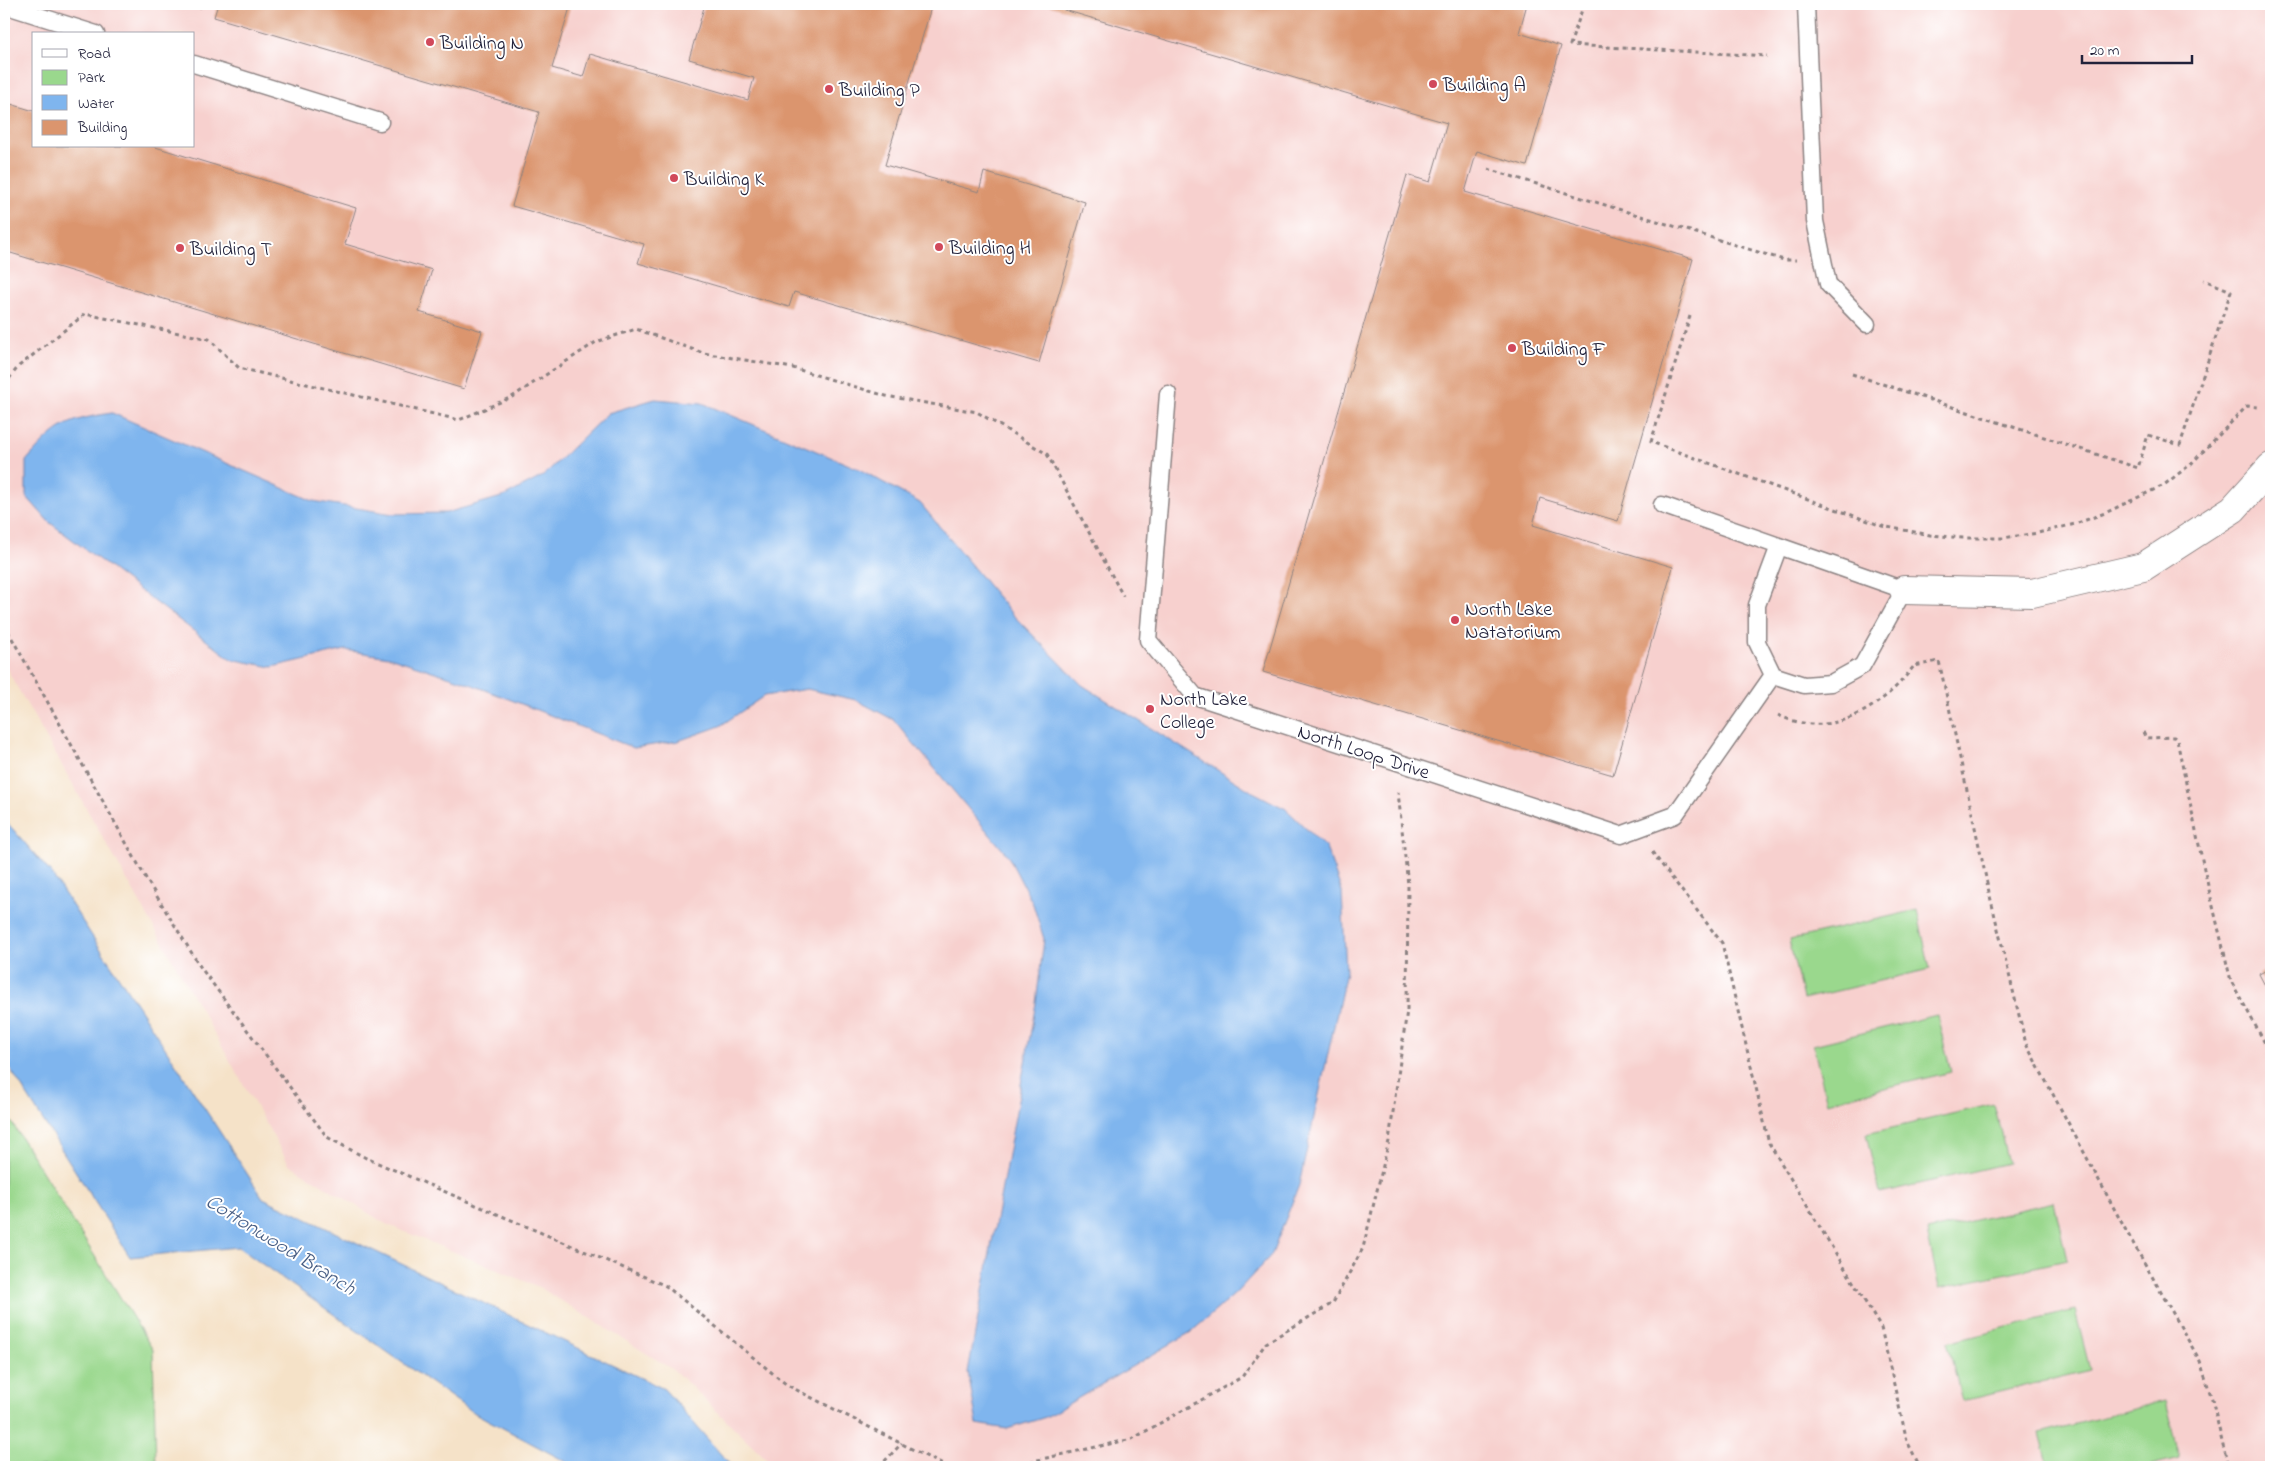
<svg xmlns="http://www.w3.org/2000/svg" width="2275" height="1471" viewBox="0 0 2275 1471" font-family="'Indie Flower',sans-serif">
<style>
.built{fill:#f7d0ce;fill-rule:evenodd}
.green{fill:#9ad88d;stroke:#5e7d64}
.water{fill:#7fb5ee;stroke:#506c94}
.building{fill:#db956e}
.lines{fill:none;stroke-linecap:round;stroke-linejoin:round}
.lane-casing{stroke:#8c8282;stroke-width:19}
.street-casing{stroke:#8c8282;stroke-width:30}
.path{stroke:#8c8282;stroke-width:3;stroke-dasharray:4 4;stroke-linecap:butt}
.lane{stroke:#fff;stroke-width:16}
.street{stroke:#fff;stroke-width:28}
.poi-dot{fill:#d1495b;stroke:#fff;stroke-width:2}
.labels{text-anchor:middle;stroke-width:4;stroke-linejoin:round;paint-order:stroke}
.poi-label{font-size:20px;fill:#22223b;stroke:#fff;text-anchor:start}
.street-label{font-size:20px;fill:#22223b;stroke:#fff}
.water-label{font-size:21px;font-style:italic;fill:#475d83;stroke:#fff}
</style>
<rect width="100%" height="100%" fill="#fff"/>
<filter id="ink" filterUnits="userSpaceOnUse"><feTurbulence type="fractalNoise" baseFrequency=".02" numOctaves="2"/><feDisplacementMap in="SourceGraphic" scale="10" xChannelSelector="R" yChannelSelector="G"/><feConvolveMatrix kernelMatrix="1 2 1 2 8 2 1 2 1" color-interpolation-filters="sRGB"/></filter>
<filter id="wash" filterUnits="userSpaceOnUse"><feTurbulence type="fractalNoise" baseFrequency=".0096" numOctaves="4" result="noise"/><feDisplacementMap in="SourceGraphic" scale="20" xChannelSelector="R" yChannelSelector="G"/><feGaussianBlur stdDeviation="1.12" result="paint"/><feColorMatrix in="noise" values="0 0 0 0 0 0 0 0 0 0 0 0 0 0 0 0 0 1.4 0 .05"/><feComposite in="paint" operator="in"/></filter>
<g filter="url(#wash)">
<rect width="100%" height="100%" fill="#f5e2c8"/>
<path class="built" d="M4 4H2271V1467H775L675 1371 539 1287 386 1224 289 1164 4 664ZM34 34H194V146H34Z"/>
<g class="green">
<path d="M1917 910 1930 969 1803 999 1789 940Z"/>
<path d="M1937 1015 1951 1072 1827 1102 1813 1045Z"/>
<path d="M1994 1104 2008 1163 1880 1193 1866 1134Z"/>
<path d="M4 1110 153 1350 156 1467H4Z"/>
<path d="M2054 1202 2067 1260 1939 1288 1927 1231Z"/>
<path d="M2075 1310 2090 1370 1962 1401 1947 1342Z"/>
<path d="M2165 1401 2179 1458 2143 1467H2049L2040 1433Z"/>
</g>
<g class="water">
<path d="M655 399 702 403 859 469 920 503 1011 613 1082 685 1251 791 1286 809 1326 848 1342 892 1346 972 1299 1185 1272 1254 1236 1293 1191 1332 1046 1417 1007 1429 977 1424 968 1372 1036 1003 1044 939 1033 904 1008 856 894 720 856 700 807 689 764 696 720 726 678 741 634 748 460 680 389 657 345 650 272 667 231 659 49 522 26 496V461C57 426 65 420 112 413L313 501 393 514 446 513 505 496 543 476 608 413Z"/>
<path d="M4 819 51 873 263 1198 664 1389 732 1467H576L471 1411 238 1247 130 1257 4 1059Z"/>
</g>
<g id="blocks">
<g class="building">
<path d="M185 4H201L200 9Z"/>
<path d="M218 4H571L552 68 583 77 590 54 748 100 754 78 689 59 705 4H932L885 165 979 192 984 172 1085 202 1039 363 794 292 789 307 638 263 644 244 512 206 539 112 214 17Z"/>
<path d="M1044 4H1527L1519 33 1561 46 1527 166 1477 151 1465 192 1693 259 1618 521 1540 498 1533 525 1673 567 1613 775 1263 672 1407 175 1430 182 1447 123Z"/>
<path d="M4 102 34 111V146H152L356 208 345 244 432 270 419 312 482 331 464 389 4 251Z"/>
<path d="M2271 968V997L2259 974Z"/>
</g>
</g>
</g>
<g filter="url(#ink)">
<use href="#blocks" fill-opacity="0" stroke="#8c8282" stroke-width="1"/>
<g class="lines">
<g class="lane-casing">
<g id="lane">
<path d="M1806 4 1815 221 1828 284 1867 324"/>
<path d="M4 5 96 34"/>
<path d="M194 64 380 122"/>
<path d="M1168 394 1148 640 1195 696 1621 835 1675 815 1773 675"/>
<path d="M1662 505 1904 590 1862 666 1831 683 1804 685 1773 675 1757 642V605L1779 546"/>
</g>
</g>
<g class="street-casing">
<path id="street" d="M1904 590 2032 593 2143 567 2233 509 2271 467"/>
</g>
<g class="path">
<path d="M1584 4 1570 45 1767 56"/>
<path d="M1488 169 1784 260H1796"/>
<path d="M1690 316 1651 442 1882 526 1930 535 1963 538H2003L2038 533 2075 524 2105 513 2164 485 2191 464 2247 406 2258 407"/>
<path d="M1852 374 2138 468 2148 435 2180 445 2231 291 2204 280"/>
<path d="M4 385 19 366 85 314 209 339 239 368 459 420 512 397 596 342 636 329 703 353 793 368 886 396 977 412 1047 454 1123 596"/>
<path d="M4 624 148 882 201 968 327 1137 366 1158 666 1286 787 1385 947 1467"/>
<path d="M1778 715C1832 741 1882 708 1914 666L1939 661 1989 892 2026 1044 2124 1227 2200 1361 2212 1399 2228 1467"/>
<path d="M2143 732 2146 738 2174 737 2177 740 2204 869 2231 981 2271 1054"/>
<path d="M1652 852 1722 943 1769 1143 1881 1328 1907 1441 1920 1467"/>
<path d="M879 1467 902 1443"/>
<path d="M1006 1467 1132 1439 1242 1377 1266 1343 1333 1303 1363 1248 1389 1141 1407 1010 1408 885 1398 792"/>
</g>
<use href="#lane" class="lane"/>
<use href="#street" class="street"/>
</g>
</g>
<g class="poi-dot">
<circle cx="430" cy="42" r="5"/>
<circle cx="1433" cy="84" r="5"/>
<circle cx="829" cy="89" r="5"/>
<circle cx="674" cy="178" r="5"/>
<circle cx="939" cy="247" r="5"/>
<circle cx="180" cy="248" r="5"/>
<circle cx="1512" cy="348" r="5"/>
<circle cx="1455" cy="620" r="5"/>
<circle cx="1150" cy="709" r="5"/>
</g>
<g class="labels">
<g class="poi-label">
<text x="440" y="49">Building N</text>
<text x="1443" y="91">Building A</text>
<text x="839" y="96">Building P</text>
<text x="684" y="185">Building K</text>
<text x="949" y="254">Building H</text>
<text x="190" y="255">Building T</text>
<text x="1522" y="355">Building F</text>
<text x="1465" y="615">North Lake<tspan x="1465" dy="23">Natatorium</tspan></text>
<text x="1160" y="705">North Lake<tspan x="1160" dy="23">College</tspan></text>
</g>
<g class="street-label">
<text transform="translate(1364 751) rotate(18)" y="7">North Loop Drive</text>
</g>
<g class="water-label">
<text transform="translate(281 1244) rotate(32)" y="7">Cottonwood Branch</text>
</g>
</g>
<rect width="2275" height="1471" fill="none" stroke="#fff" stroke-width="20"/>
<rect x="32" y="32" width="162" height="115" fill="#ffffff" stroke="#a7a7b1"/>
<rect x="42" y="49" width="25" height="8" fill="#ffffff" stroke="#a7a7b1"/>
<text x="78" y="58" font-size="15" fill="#22223b">Road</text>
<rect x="42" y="70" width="25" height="15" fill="#9ad88d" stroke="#a7a7b1"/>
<text x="78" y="82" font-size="15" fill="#22223b">Park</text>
<rect x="42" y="95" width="25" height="15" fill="#7fb5ee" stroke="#a7a7b1"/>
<text x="78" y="108" font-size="15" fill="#22223b">Water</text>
<rect x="42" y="120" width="25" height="15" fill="#db956e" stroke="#a7a7b1"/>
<text x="78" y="132" font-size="15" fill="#22223b">Building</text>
<path d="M2082 55v8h110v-8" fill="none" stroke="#22223b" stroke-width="2.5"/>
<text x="2090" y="55" font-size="15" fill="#22223b" stroke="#ffffff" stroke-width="4" paint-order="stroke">20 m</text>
</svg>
